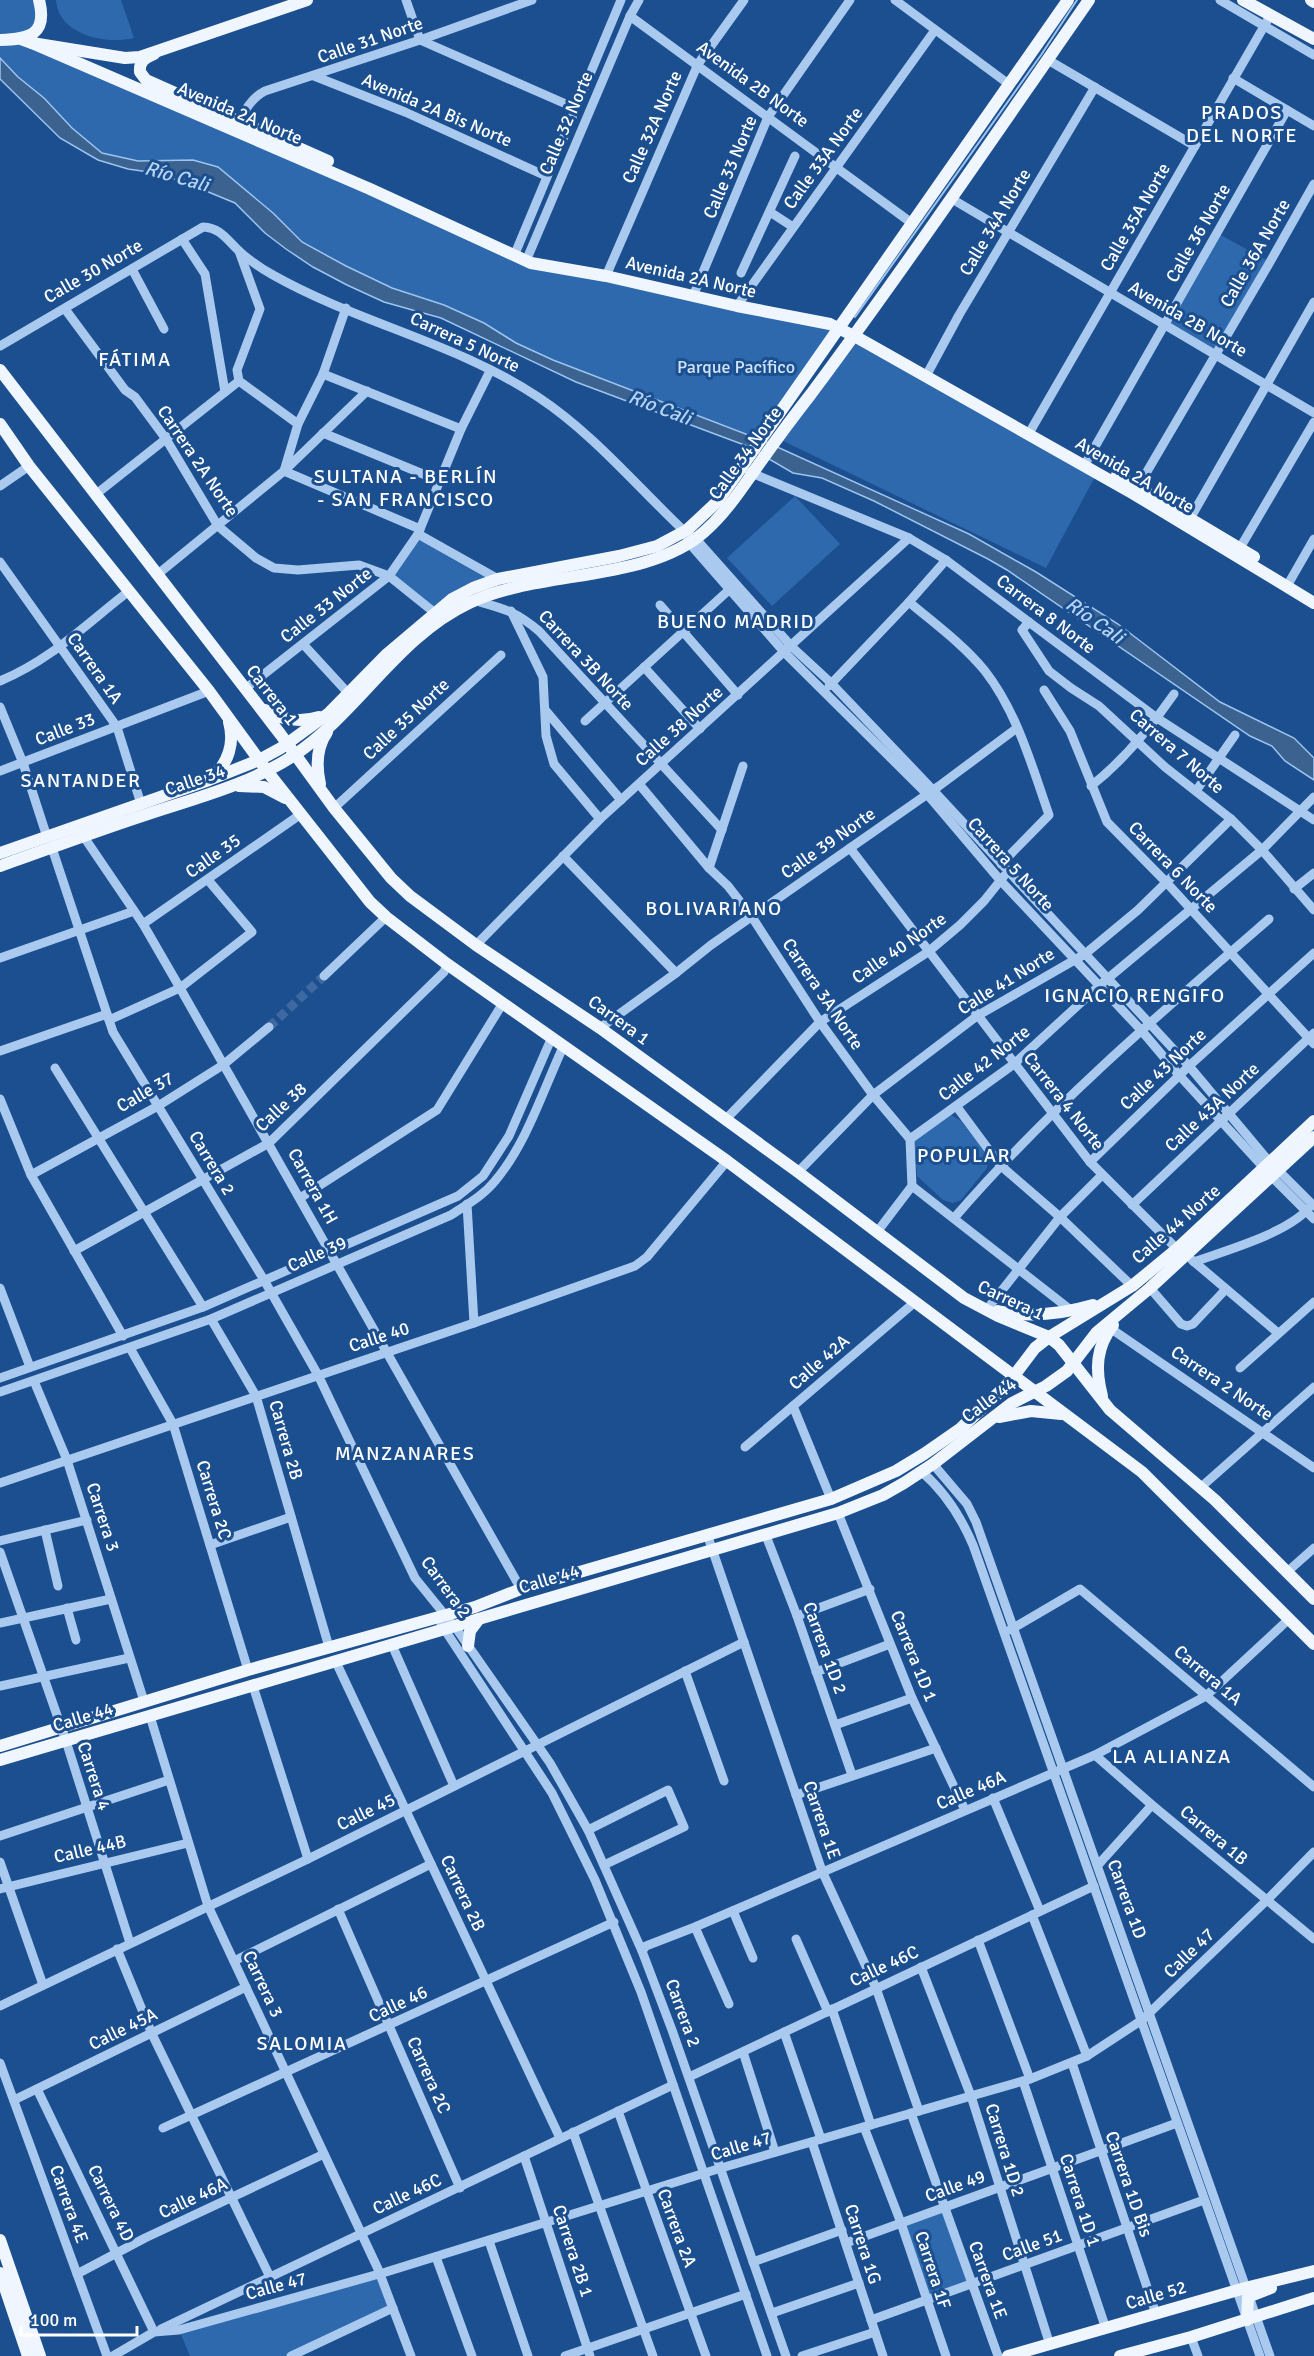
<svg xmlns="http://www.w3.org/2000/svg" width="1314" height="2356" viewBox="0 0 1314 2356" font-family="Signika,sans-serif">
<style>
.green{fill:#2e69ad}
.water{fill:#3c6290;stroke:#9cc4f0;stroke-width:1.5}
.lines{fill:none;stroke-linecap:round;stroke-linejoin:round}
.stream{stroke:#9cc4f0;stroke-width:2}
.minor-tunnel{stroke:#3d69a0;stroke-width:9;stroke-dasharray:9 4.5;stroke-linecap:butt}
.minor{stroke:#a9c9ee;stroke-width:9}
.major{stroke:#f0f6ff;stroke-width:12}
.labels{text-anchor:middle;stroke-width:6;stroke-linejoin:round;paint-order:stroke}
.street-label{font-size:18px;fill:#fff;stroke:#1b4f8f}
.park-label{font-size:18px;fill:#cfe3fa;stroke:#1b4f8f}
.neighbourhood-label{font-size:20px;letter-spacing:1.5px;fill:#fff;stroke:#1b4f8f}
.water-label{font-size:20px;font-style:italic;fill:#b5d3f5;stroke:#1b4f8f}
</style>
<rect width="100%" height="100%" fill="#1b4f8f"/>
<g class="green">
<path d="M0 0H39L40 3 30 36 531 263 838 328 760 440 553 360 516 343 484 323 444 305 392 288 346 266 302 243 273 213 218 167 193 160 138 161 102 153 72 128 44 98 18 77 0 58Z"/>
<path d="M56 0H121L134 38C106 45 58 35 56 0Z"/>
<path d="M1217 233 1270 262 1215 354 1165 324Z"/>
<path d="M854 336 1097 473 1046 568 777 438Z"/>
<path d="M795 496 840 544 772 606 727 558Z"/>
<path d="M418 534 498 579 435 613 389 576Z"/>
<path d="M951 1115 961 1121 985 1152 988 1158 987 1168 961 1200 953 1203 943 1200 917 1176 914 1140 946 1116Z"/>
<path d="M944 2208 971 2283 926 2300 901 2223Z"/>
<path d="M380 2274 393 2308 291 2356H190L179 2330Z"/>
</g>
<path class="water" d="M0 58 18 77 44 98 72 128 102 153 138 161 193 160 218 167 273 213 302 242 346 266 392 288 444 305 484 323 516 343 553 360 764 441 969 534 1036 572 1118 624 1220 702 1294 738 1314 758V780L1285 761 1272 746 1250 736 1007 570 988 559 874 501 822 478 793 473 747 446 576 382 441 318 384 302 347 285 313 267 286 249 265 233 235 203 189 184 156 173 128 169 98 160 60 138 0 79Z"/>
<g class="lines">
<path class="stream" d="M855 317 1041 55 1077 0"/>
<path class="minor-tunnel" d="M269 1027 324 976"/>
<g class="minor">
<path d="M406 0 420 40 575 108"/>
<path d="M895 0 1010 85"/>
<path d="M1220 0 1314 55"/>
<path d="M630 16 913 224"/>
<path d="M1048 60 1195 146"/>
<path d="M314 76 405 112 546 176"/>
<path d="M1233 78 1314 126"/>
<path d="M237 125C244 112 251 98 265 91L420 40 532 0"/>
<path d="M952 199 1314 413"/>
<path d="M770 212 793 227"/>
<path d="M182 239 205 274 225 392"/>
<path d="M239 251 260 309 237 370 239 381 298 424"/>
<path d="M514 256 621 0"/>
<path d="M526 261 630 16 639 0"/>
<path d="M132 269 164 329"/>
<path d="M741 273 795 156"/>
<path d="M606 276 698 64 744 0"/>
<path d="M693 296 768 117 850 0"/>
<path d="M737 306 935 30"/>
<path d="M346 308 323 374 298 424 284 471 420 529"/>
<path d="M65 309 125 390 135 397 166 439 218 526 256 558 274 568 298 570 359 565 389 576 435 613"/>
<path d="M0 346 203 227C221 228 227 240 239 251 249 260 262 269 273 275 358 323 457 343 538 397 591 432 634 483 680 527L696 539 792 647 831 683 933 790 1189 1066 1266 1158 1314 1206"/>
<path d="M323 374 461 429"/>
<path d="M926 376 959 315 1095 87"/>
<path d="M323 433 440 481"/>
<path d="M1028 435 1270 16"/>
<path d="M1084 466 1287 110"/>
<path d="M749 472 909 538 946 560 1157 718 1314 820"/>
<path d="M0 486 29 466"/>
<path d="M1135 492 1270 262 1314 184"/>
<path d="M95 495 239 381"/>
<path d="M1187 524 1314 302"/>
<path d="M418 534 498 579"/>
<path d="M687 537 690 544 785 653 927 794 1000 880 1141 1030 1179 1075 1275 1180 1314 1219"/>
<path d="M1237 553 1314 422"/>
<path d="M0 562 117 727 141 804"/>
<path d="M158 574 284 471 367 391"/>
<path d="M1287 586 1314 539"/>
<path d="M473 600C504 609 514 610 539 631L722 830"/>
<path d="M909 602C935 624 964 645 985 671 1017 712 1032 766 1049 815L1001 864"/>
<path d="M660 605 738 695"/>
<path d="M511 611 543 677 546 736 554 764 600 819"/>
<path d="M1029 622 1022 630 1049 671 1071 688 1099 706 1165 767 1231 819 1262 850 1314 910"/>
<path d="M303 644 348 693"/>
<path d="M644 667 700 729"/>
<path d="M0 681C51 660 86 624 129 591"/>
<path d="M829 686 909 602 946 560"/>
<path d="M245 689 389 576 418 534 461 429 490 371"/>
<path d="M1044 690 1070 731 1107 822 1167 883 1314 1044"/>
<path d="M0 707 23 763 47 837"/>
<path d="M546 711 621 800"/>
<path d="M585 721 730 589"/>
<path d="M0 771 209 691"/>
<path d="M639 784 709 868 728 886 752 917 820 1022 873 1095 910 1139"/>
<path d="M1091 786C1123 761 1151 727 1174 694"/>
<path d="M1196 791 1235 735"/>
<path d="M334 808 501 655"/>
<path d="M84 837 143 924 180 988 521 1589"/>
<path d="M52 848 113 1032 264 1280 318 1375 415 1578 458 1631 550 1763 588 1830 642 1951 672 2030 786 2356"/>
<path d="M850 848 1090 1162 1177 1249"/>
<path d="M563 856 676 973"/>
<path d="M709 868 743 766"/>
<path d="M1294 889 1314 873"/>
<path d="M143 924 301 814"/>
<path d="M476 945 600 819 909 538"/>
<path d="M0 958 134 911"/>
<path d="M324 976 386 917"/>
<path d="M109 1020 180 988 252 932 208 880"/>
<path d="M600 1028 676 973 711 945 939 786 1017 728"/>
<path d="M0 1051 107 1014"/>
<path d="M55 1068 203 1307"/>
<path d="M0 1099 31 1175 123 1336"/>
<path d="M957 1107 1000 1165 1060 1217 1132 1286"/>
<path d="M725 1120 820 1022 928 952 960 925 984 901 1004 876"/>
<path d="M910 1139 1014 1064 1100 985 1262 850 1314 797"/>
<path d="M1090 1162 1189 1066 1314 953"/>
<path d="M798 1172 873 1095 977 1016 1085 954 1138 910 1231 819"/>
<path d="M31 1175 158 1106 223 1065 269 1027"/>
<path d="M912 1186 1072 1311"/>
<path d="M300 1198 437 1110 503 1003"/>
<path d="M467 1204 474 1323"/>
<path d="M1132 1205 1314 1033"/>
<path d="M955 1217C1049 1108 1159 1014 1269 919"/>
<path d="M877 1232 912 1186 910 1139"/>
<path d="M74 1251 269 1143 444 972 447 964"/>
<path d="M1192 1260 1278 1333"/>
<path d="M1194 1262C1227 1250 1285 1234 1308 1209"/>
<path d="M0 1288 30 1367"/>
<path d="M1150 1288 1181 1324 1187 1326 1193 1324 1226 1289"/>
<path d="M988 1308 1060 1217 1102 1175"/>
<path d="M211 1319 256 1396 329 1647"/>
<path d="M1110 1328 1314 1468"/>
<path d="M130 1348 173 1424 248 1670"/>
<path d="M1240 1368 1314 1302"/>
<path d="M0 1378 203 1307 458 1196 483 1176 509 1136 552 1037"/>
<path d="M34 1381 67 1460 144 1701"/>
<path d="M0 1392 211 1319 451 1215C466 1205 483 1196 495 1181 527 1143 543 1090 564 1045"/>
<path d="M793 1406 831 1499"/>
<path d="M745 1447 915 1302"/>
<path d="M933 1464 967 1504 976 1522 1270 2356"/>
<path d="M922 1472C945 1492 961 1517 973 1545L1260 2356"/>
<path d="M0 1483 474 1323 635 1266 647 1257 727 1161"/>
<path d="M1200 1488 1314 1387"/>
<path d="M838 1513 912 1698 965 1810"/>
<path d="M45 1530 58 1586"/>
<path d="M765 1533 797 1616 852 1775"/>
<path d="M707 1534 822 1871 876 1988 919 2111"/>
<path d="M0 1541 87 1520"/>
<path d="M210 1545 291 1517"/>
<path d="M0 1552 66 1741 130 1943"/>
<path d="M1287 1572 1314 1548"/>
<path d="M67 1608 76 1640"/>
<path d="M797 1616 870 1589"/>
<path d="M0 1623 111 1599"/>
<path d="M441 1624 552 1793 595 1880 641 1992 767 2356"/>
<path d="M1010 1630 1080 1589 1314 1787"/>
<path d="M392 1645 454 1786"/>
<path d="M336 1662 560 2138"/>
<path d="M685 1671 724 1781"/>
<path d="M816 1672 890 1644"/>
<path d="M0 1686 129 1658"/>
<path d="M253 1686 308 1859"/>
<path d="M150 1716 208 1906 378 2269 411 2356"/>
<path d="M835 1725 912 1698"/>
<path d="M1095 1755 1152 1805 1314 1939"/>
<path d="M796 1795 936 1748"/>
<path d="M993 1798 1040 1911"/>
<path d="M588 1830 668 1790 684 1827 604 1865"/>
<path d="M0 1836 169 1780"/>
<path d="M0 1862 43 1985"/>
<path d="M1098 1865 1152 1805"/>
<path d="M0 1889 188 1843"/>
<path d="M338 1909 460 2188"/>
<path d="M733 1911 753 1958"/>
<path d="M1032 1915 1087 2056"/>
<path d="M695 1927 729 2004"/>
<path d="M796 1939 828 2012"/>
<path d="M978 1940 1030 2079"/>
<path d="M117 1949 152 2034 270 2277"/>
<path d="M642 1951 646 1946 695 1927 1095 1755 1206 1696 1289 1619"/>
<path d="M234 1961 431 1864"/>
<path d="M921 1967 971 2096 1050 2345"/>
<path d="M0 2006 308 1859 744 1642"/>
<path d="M832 2009 871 2125"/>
<path d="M784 2032 821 2139"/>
<path d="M743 2052 775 2152"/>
<path d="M0 2063 107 2356"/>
<path d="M1072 2063 1156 2314"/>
<path d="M689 2077 1094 1886"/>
<path d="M1023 2081 1106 2329"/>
<path d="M37 2089 154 2332"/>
<path d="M14 2100 246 1987"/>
<path d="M618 2111 706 2356"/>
<path d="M911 2113 998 2356"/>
<path d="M864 2127 901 2223 946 2356"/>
<path d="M163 2128 614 1922"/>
<path d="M573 2132 653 2356"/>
<path d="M812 2142 883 2356"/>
<path d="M524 2156 590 2356"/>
<path d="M489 2241 528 2356"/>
<path d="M846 2243 1177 2123"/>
<path d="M436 2257 472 2356"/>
<path d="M753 2262 842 2230"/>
<path d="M77 2274 145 2238 324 2154"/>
<path d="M772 2313 859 2283"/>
<path d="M871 2320 1204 2200"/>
<path d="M161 2329 673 2085"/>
<path d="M1191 2337 1198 2356"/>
<path d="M113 2356 154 2332 179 2330 386 2272 721 2168 1030 2079 1087 2056 1142 2020 1267 1900 1314 1852"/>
<path d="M291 2356 393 2308"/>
<path d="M565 2356 746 2294"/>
<path d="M802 2356 875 2332"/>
</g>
<g class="major">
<path d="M1243 0 1314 39"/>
<path d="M1311 0 1314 2"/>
<path d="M21 39 32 43 125 58 140 57 307 0"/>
<path d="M0 40C29 39 48 35 39 0"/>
<path d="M32 43 370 189 531 263 606 276 737 306 830 324 858 338 1134 494 1314 603"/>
<path d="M154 54C145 58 139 61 140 72L146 80 328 161"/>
<path d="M0 370 281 735 334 808 391 878 410 896 476 945 600 1028 798 1172 964 1298 998 1316 1049 1337 1059 1345 1110 1410 1215 1500 1314 1599"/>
<path d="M0 424 29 466 209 691 267 771 370 902 386 917 447 964 727 1161 1142 1472 1314 1644"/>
<path d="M1117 475 1254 557"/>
<path d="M265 710C282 720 300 723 319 717"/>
<path d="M213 777C228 763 235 743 229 722"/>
<path d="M320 784C316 766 316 748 327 732"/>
<path d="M239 786 264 787 285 798"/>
<path d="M0 853 209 780 259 760 281 748 329 713 387 654 452 599 473 588 498 579 619 556 657 546 687 530 718 501 1068 0"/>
<path d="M0 866C48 849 96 831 145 815 196 798 248 785 293 756 358 713 397 637 469 603 537 570 648 582 704 532 726 513 742 488 759 464 776 440 793 417 811 394 907 265 997 132 1089 0"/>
<path d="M998 1311C1031 1318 1062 1314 1093 1305"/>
<path d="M1102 1396C1095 1369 1096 1347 1113 1325"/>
<path d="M999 1417 1031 1411 1061 1414"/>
<path d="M468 1646 470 1631 479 1619"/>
<path d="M0 1746 248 1670 475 1607 521 1589 831 1499 896 1471 924 1454 960 1429 1007 1385 1035 1348 1049 1337 1132 1286 1177 1249 1314 1121"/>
<path d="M0 1760 838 1513 883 1495 904 1483 933 1464 1012 1403 1046 1386 1067 1371 1097 1332 1150 1288 1314 1137"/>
<path d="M0 2240 40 2356"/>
<path d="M0 2273 28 2356"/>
<path d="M1247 2320 1248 2297 1271 2288"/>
<path d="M1008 2356 1245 2288 1314 2271"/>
<path d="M1120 2356 1191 2337 1314 2298"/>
</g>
</g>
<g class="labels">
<g class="street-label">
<text transform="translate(370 40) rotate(-19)" y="6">Calle 31 Norte</text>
<text transform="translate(753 84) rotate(36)" y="6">Avenida 2B Norte</text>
<text transform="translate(437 110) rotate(23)" y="6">Avenida 2A Bis Norte</text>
<text transform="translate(240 113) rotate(23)" y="6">Avenida 2A Norte</text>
<text transform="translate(566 123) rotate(-67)" y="6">Calle 32 Norte</text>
<text transform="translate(652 127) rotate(-66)" y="6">Calle 32A Norte</text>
<text transform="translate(823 158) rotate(-54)" y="6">Calle 33A Norte</text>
<text transform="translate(730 167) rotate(-67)" y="6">Calle 33 Norte</text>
<text transform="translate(1135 217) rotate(-60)" y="6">Calle 35A Norte</text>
<text transform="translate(995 222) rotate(-59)" y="6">Calle 34A Norte</text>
<text transform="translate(1198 233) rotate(-60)" y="6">Calle 36 Norte</text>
<text transform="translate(1255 253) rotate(-60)" y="6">Calle 36A Norte</text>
<text transform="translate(93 271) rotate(-30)" y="6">Calle 30 Norte</text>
<text transform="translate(691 277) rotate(13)" y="6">Avenida 2A Norte</text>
<text transform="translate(1188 319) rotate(30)" y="6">Avenida 2B Norte</text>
<text transform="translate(465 342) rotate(25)" y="6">Carrera 5 Norte</text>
<text transform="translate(745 453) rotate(-54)" y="6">Calle 34 Norte</text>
<text transform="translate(198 461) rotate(56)" y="6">Carrera 2A Norte</text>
<text transform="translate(1135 475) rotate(30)" y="6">Avenida 2A Norte</text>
<text transform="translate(326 605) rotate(-38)" y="6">Calle 33 Norte</text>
<text transform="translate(1046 614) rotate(37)" y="6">Carrera 8 Norte</text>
<text transform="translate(586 660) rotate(47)" y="6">Carrera 3B Norte</text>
<text transform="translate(95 668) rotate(55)" y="6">Carrera 1A</text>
<text transform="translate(272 695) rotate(52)" y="6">Carrera 1</text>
<text transform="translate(406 719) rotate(-43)" y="6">Calle 35 Norte</text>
<text transform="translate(679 726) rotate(-42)" y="6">Calle 38 Norte</text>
<text transform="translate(65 729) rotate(-21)" y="6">Calle 33</text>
<text transform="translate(1177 751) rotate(41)" y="6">Carrera 7 Norte</text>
<text transform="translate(195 780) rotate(-19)" y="6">Calle 34</text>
<text transform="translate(828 843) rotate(-35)" y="6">Calle 39 Norte</text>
<text transform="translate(213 856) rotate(-35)" y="6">Calle 35</text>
<text transform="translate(1011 864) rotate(48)" y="6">Carrera 5 Norte</text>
<text transform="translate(1173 867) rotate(46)" y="6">Carrera 6 Norte</text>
<text transform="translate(899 948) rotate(-35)" y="6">Calle 40 Norte</text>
<text transform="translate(1006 981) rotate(-32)" y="6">Calle 41 Norte</text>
<text transform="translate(823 994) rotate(56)" y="6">Carrera 3A Norte</text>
<text transform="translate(619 1020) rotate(36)" y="6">Carrera 1</text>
<text transform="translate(984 1063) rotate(-38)" y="6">Calle 42 Norte</text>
<text transform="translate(1163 1069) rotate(-43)" y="6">Calle 43 Norte</text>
<text transform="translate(145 1092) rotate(-30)" y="6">Calle 37</text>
<text transform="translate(1064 1101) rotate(52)" y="6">Carrera 4 Norte</text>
<text transform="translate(281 1107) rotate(-43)" y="6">Calle 38</text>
<text transform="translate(1212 1107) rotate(-43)" y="6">Calle 43A Norte</text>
<text transform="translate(212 1163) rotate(59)" y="6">Carrera 2</text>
<text transform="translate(313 1186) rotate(61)" y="6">Carrera 1H</text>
<text transform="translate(1176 1224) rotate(-41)" y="6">Calle 44 Norte</text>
<text transform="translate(317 1254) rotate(-24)" y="6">Calle 39</text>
<text transform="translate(1011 1300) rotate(25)" y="6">Carrera 1</text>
<text transform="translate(379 1337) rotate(-18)" y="6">Calle 40</text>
<text transform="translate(819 1362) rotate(-41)" y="6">Calle 42A</text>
<text transform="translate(1222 1383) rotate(34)" y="6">Carrera 2 Norte</text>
<text transform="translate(989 1400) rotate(-36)" y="6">Calle 44</text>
<text transform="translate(286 1440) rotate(74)" y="6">Carrera 2B</text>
<text transform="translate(214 1500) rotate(73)" y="6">Carrera 2C</text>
<text transform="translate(103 1517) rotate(72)" y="6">Carrera 3</text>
<text transform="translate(549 1579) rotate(-17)" y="6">Calle 44</text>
<text transform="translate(446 1587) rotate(54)" y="6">Carrera 2</text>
<text transform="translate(825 1648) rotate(70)" y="6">Carrera 1D 2</text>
<text transform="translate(914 1656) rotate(68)" y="6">Carrera 1D 1</text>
<text transform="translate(1208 1675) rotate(40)" y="6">Carrera 1A</text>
<text transform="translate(83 1717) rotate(-17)" y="6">Calle 44</text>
<text transform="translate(94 1776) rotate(72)" y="6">Carrera 4</text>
<text transform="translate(971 1790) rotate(-23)" y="6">Calle 46A</text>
<text transform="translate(366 1812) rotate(-26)" y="6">Calle 45</text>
<text transform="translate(822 1820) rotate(71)" y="6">Carrera 1E</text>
<text transform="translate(1214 1835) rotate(40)" y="6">Carrera 1B</text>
<text transform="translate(90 1849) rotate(-13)" y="6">Calle 44B</text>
<text transform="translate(463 1893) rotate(65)" y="6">Carrera 2B</text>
<text transform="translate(1127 1899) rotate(70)" y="6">Carrera 1D</text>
<text transform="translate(1189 1953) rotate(-44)" y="6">Calle 47</text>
<text transform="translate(884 1966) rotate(-25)" y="6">Calle 46C</text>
<text transform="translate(263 1984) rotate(65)" y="6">Carrera 3</text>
<text transform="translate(398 2004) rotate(-25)" y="6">Calle 46</text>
<text transform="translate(683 2013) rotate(70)" y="6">Carrera 2</text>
<text transform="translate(123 2029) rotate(-26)" y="6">Calle 45A</text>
<text transform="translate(429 2075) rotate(66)" y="6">Carrera 2C</text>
<text transform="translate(741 2146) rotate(-17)" y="6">Calle 47</text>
<text transform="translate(1005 2150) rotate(73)" y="6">Carrera 1D 2</text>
<text transform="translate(1129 2184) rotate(71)" y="6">Carrera 1D Bis</text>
<text transform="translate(955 2186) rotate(-20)" y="6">Calle 49</text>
<text transform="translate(407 2194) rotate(-25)" y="6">Calle 46C</text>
<text transform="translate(193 2198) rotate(-25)" y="6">Calle 46A</text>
<text transform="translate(1080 2200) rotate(72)" y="6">Carrera 1D 1</text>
<text transform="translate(111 2203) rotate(64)" y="6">Carrera 4D</text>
<text transform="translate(69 2204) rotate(70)" y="6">Carrera 4E</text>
<text transform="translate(677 2228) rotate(70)" y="6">Carrera 2A</text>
<text transform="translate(863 2244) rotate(72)" y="6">Carrera 1G</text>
<text transform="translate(1032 2245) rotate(-20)" y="6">Calle 51</text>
<text transform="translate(573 2251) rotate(72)" y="6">Carrera 2B 1</text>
<text transform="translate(933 2270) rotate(72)" y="6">Carrera 1F</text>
<text transform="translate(988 2280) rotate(70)" y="6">Carrera 1E</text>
<text transform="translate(276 2286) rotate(-15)" y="6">Calle 47</text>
<text transform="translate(1156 2295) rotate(-16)" y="6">Calle 52</text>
</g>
<g class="park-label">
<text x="736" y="373">Parque Pacífico</text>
</g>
<g class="neighbourhood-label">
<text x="1242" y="119">PRADOS<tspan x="1242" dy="23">DEL NORTE</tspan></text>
<text x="135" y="366">FÁTIMA</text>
<text x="406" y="483">SULTANA - BERLÍN<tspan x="406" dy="23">- SAN FRANCISCO</tspan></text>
<text x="736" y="628">BUENO MADRID</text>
<text x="81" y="787">SANTANDER</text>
<text x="714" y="915">BOLIVARIANO</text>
<text x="1135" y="1002">IGNACIO RENGIFO</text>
<text x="964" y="1162">POPULAR</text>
<text x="405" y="1460">MANZANARES</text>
<text x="1172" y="1763">LA ALIANZA</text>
<text x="302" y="2050">SALOMIA</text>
</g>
<g class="water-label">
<text transform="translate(177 176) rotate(16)" y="7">Río Cali</text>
<text transform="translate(660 407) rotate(21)" y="7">Río Cali</text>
<text transform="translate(1095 620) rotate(35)" y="7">Río Cali</text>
</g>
</g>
<path d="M21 2326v9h116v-9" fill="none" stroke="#ffffff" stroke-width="3"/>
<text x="30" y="2326" font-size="18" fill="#ffffff" stroke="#1b4f8f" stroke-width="4.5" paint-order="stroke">100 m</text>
</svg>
